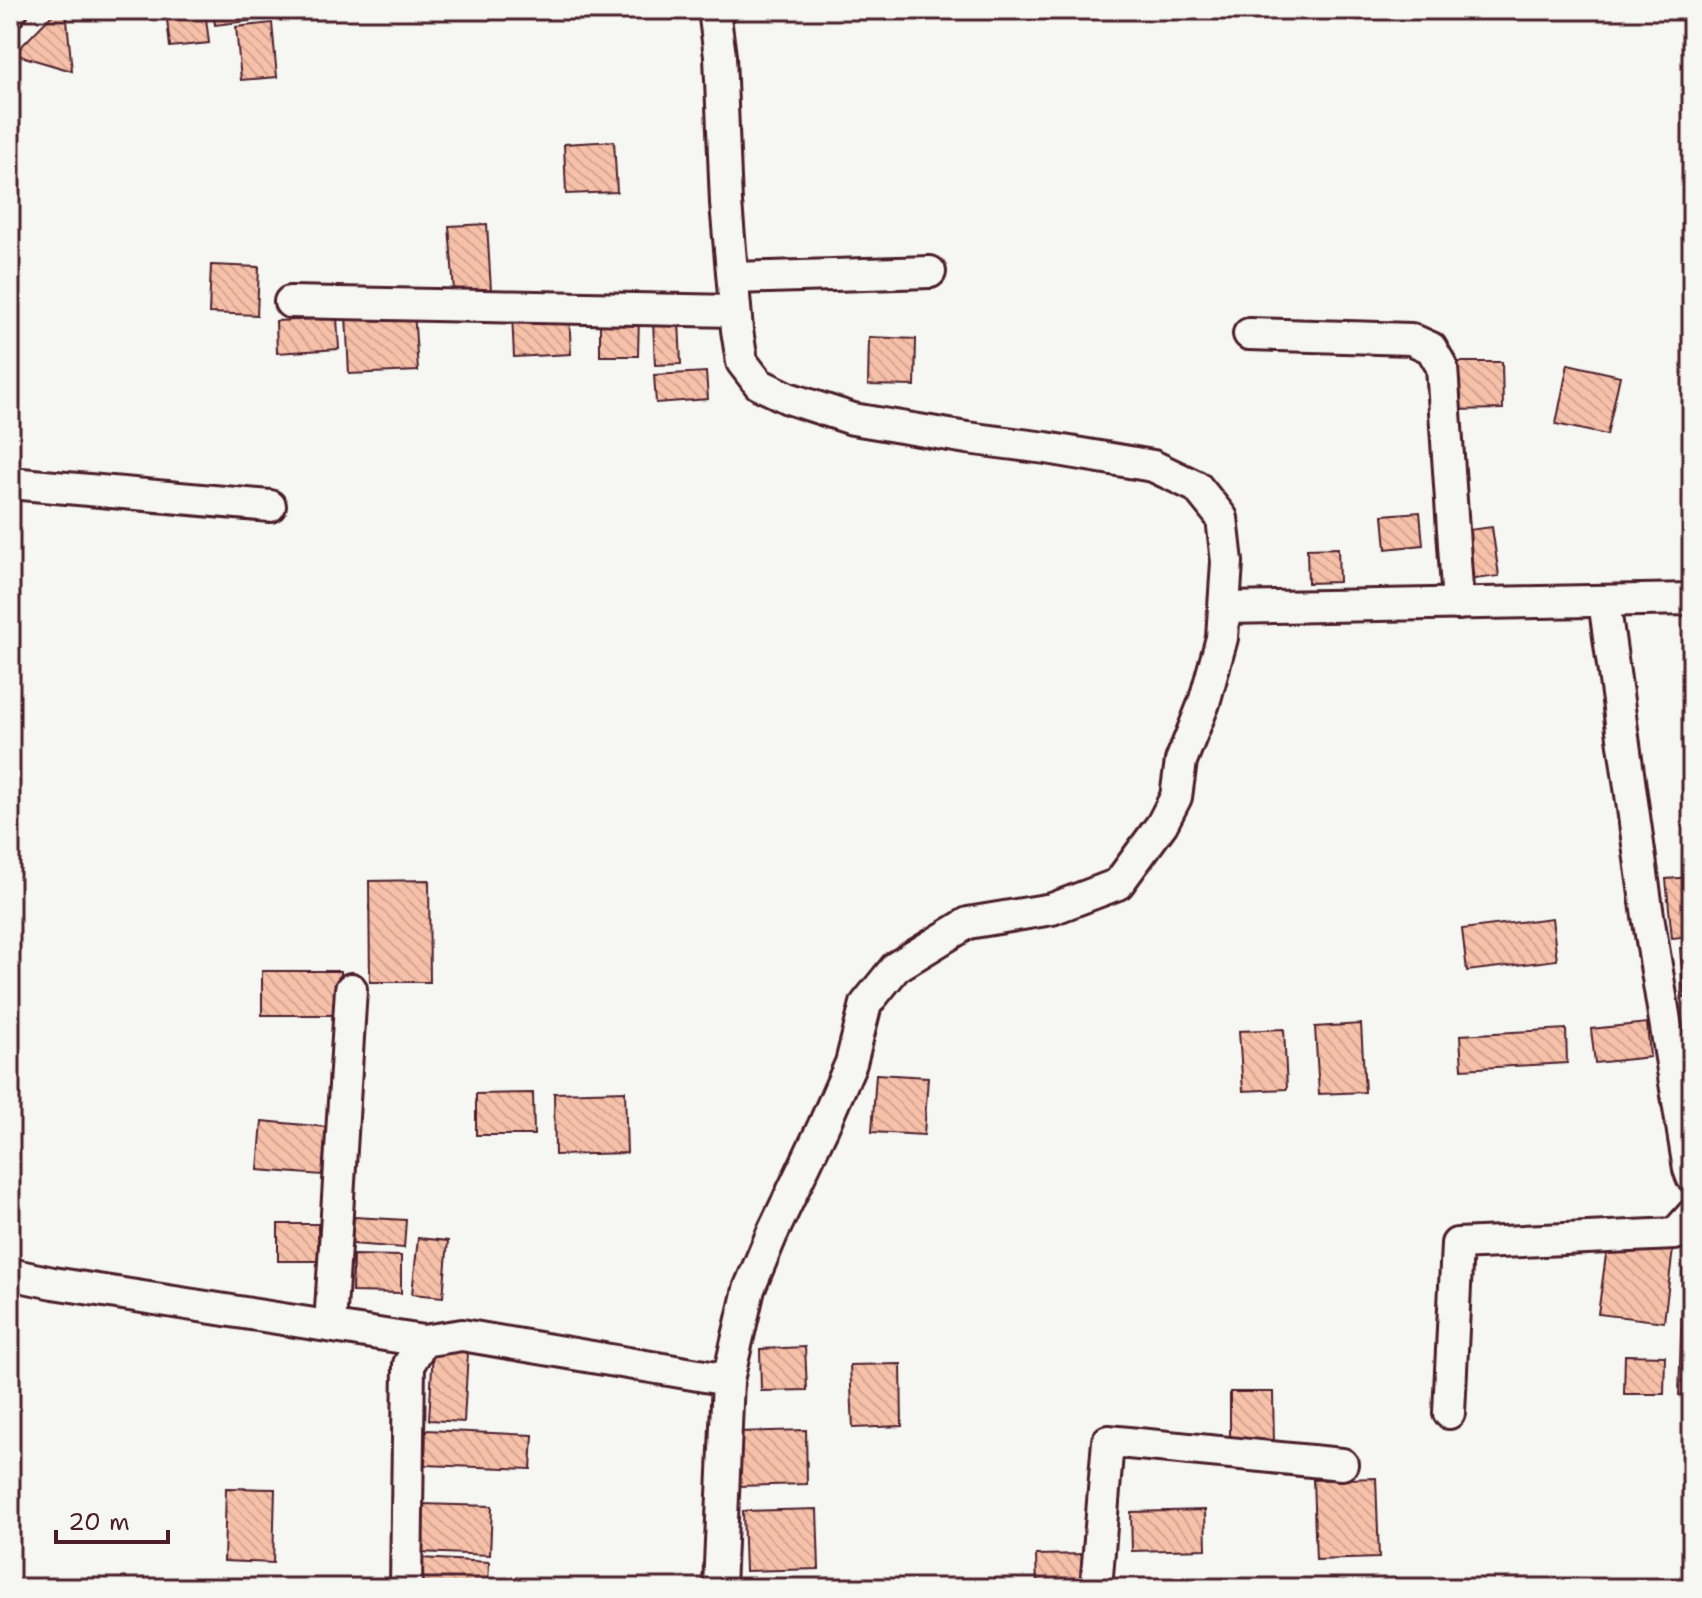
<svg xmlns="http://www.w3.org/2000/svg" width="1702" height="1598" viewBox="0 0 1702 1598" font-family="'Shantell Sans',sans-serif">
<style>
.building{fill:url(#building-back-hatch);stroke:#4a1f2b;stroke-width:2}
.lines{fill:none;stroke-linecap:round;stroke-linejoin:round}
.minor-casing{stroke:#4a1f2b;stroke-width:36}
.minor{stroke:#f6f6f2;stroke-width:30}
</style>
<defs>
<pattern id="building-back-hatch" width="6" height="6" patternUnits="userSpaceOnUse" patternTransform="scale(2)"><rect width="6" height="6" fill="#f7c1a9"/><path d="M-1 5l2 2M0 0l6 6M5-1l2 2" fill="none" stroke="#d5a592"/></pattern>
</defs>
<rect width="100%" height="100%" fill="#f6f6f2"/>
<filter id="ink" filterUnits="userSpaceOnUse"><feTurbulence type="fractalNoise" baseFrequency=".0125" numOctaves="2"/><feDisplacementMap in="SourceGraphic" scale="16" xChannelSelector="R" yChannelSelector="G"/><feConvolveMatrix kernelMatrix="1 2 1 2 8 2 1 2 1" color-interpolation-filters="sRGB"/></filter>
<g filter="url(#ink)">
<g class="building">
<path d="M57 10H66L72 71 14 54Z"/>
<path d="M166 10H205L209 43 170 47Z"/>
<path d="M213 10H265L266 19 215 25Z"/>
<path d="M272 23 277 77 241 80 236 27Z"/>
<path d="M614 141 617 192 566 194 564 144Z"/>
<path d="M487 224 491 290 454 292 449 226Z"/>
<path d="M211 265 259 267 257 315 209 313Z"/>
<path d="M414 311 418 371 349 374 346 315Z"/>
<path d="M569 311 571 354 514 357 512 313Z"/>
<path d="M600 314 639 315 638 356H600Z"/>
<path d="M337 318 339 349 277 353 276 321Z"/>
<path d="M679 320 681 364 655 365 653 321Z"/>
<path d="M869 337 916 339 915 386 868 385Z"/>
<path d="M1451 362H1502L1503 409 1452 410Z"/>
<path d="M1568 364 1620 376 1607 435 1556 424Z"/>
<path d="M706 372 708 399 656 403 654 375Z"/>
<path d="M1420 512 1423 545 1386 549 1383 515Z"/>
<path d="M1492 527 1499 576 1467 580 1460 531Z"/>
<path d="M1338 548 1339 582 1308 583 1307 549Z"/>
<path d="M1692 877V936L1672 938 1666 879Z"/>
<path d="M429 880 430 982H370L369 881Z"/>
<path d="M1552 918 1557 960 1467 971 1462 929Z"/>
<path d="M1680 948H1692V998H1684Z"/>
<rect x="262" y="971" width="79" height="44"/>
<path d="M1647 1023 1650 1057 1595 1063 1591 1029Z"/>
<path d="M1361 1024 1365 1092 1319 1094 1315 1027Z"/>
<path d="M1284 1029 1287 1089 1243 1091 1239 1031Z"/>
<path d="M1566 1029 1567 1063 1462 1069 1460 1035Z"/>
<path d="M876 1074 928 1077 924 1135 872 1132Z"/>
<path d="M625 1091 627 1153 555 1155 554 1093Z"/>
<path d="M533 1093 534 1135H476V1094Z"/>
<path d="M262 1121 326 1127 322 1175 258 1170Z"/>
<path d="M354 1217 406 1220 404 1248 352 1244Z"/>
<rect x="278" y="1224" width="40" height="37"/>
<path d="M418 1238 448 1241 443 1297 412 1294Z"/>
<path d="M1608 1240 1673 1249 1664 1322 1598 1314Z"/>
<path d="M353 1255 401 1256V1293L352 1292Z"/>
<path d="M1683 1270 1692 1271V1396L1679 1395Z"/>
<path d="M805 1347 807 1390 761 1391 760 1349Z"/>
<path d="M433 1350 468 1351 464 1422 429 1420Z"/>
<path d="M1625 1355 1665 1356 1664 1394H1624Z"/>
<path d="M901 1364 902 1426 853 1428 850 1365Z"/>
<path d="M1230 1392H1273L1274 1446H1230Z"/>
<path d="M426 1430 533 1435 531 1469 425 1465Z"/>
<path d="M806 1430 807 1484 738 1486 736 1432Z"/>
<path d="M1376 1478 1379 1558 1316 1560 1313 1480Z"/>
<path d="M226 1488 275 1489 273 1563 224 1561Z"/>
<path d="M421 1504 492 1506 490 1555 419 1552Z"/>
<path d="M817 1509 819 1569 745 1571 743 1511Z"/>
<path d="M1205 1510 1206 1549 1132 1551 1131 1512Z"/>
<path d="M1086 1554 1087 1588H1037L1036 1555Z"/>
<path d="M420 1558 489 1562 488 1588H419Z"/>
<path d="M1292 1581V1588H1238V1583Z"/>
</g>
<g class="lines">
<g class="minor-casing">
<g id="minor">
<path d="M714 10 720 56 726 203 737 330 742 362 759 384 788 398 853 419 967 438 1046 448 1153 466 1197 487 1222 518 1227 562 1222 638 1204 703 1181 761 1176 797 1162 824 1118 884 1052 909 968 923 896 967 866 1004 851 1063 823 1127 772 1234 749 1289 728 1380 719 1588"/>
<path d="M10 12 12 10"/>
<path d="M734 278 930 272"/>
<path d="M290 302 735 311"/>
<path d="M1249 334 1411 339 1431 348 1442 367 1458 604"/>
<path d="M10 483 270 506"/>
<path d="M1604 601 1648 916 1689 1169 1692 1177"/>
<path d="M1225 608 1692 599"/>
<path d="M10 1274 53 1283 423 1341"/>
<path d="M330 1326 351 989"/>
<path d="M1449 1413 1457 1244 1675 1234 1692 1215"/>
<path d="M406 1588 409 1364 423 1341 462 1335 728 1380"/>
<path d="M1096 1588 1108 1441 1342 1464"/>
</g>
</g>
<use href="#minor" class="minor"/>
</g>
</g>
<rect width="1702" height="1598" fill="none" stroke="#f6f6f2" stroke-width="40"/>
<rect x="20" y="20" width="1662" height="1558" fill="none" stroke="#4a1f2b" stroke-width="3" filter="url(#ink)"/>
<path d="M56 1530v12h112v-12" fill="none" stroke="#4a1f2b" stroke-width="4"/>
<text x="68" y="1530" font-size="24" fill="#4a1f2b" stroke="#f6f6f2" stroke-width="6" paint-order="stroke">20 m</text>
</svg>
